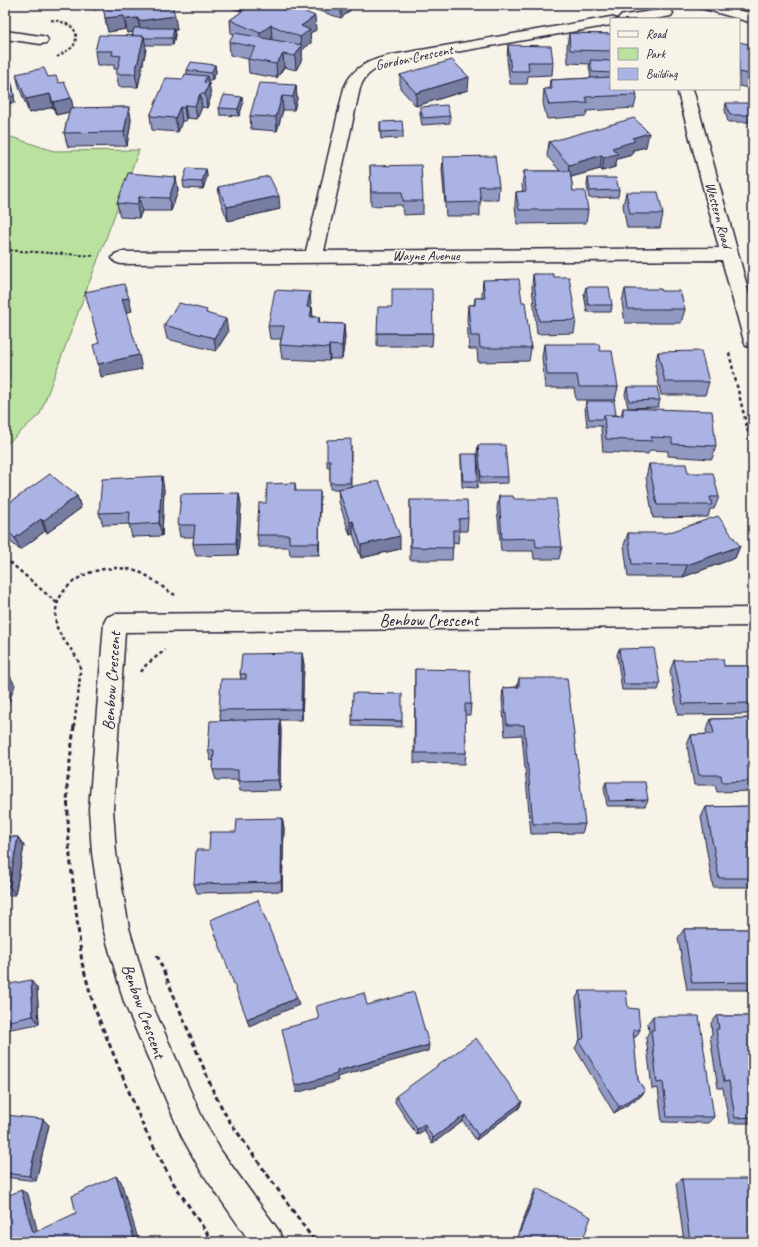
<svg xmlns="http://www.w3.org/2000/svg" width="758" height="1247" viewBox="0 0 758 1247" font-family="Caveat,sans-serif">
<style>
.green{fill:#bae29e;stroke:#6e826c}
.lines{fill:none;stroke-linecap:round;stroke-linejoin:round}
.minor-casing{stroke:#22223b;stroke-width:3}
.major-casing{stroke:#22223b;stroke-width:3}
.path-far2{stroke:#22223b;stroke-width:2;stroke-dasharray:3 2;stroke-linecap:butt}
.path-far1{stroke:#22223b;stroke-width:2.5;stroke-dasharray:3.5 3;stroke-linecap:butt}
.path{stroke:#22223b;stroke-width:3;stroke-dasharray:5 3.5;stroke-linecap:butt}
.minor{fill:#f7f3e8;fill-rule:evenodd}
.major{fill:#f7f3e8;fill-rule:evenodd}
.wall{fill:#929ac4;stroke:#22223b}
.shaded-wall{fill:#777da0;stroke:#22223b}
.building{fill:#aab3e4;stroke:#22223b}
.labels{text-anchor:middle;stroke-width:3.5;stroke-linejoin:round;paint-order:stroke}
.far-street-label{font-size:14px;fill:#22223b;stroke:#f7f3e8}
.street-label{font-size:17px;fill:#22223b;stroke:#f7f3e8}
</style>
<rect width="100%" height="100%" fill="#f7f3e8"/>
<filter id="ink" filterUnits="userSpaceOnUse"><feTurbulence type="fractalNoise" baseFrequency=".025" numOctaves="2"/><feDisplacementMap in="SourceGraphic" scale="8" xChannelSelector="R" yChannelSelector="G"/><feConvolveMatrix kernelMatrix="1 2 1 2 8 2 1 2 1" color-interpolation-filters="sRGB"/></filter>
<g filter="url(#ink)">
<path class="green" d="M5 135 54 151 139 150 40 414 5 446Z"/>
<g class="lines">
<g class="minor-casing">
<g id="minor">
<path d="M666 9 671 10 673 13 671 16 655 19H618L620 16 625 15Z"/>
<path d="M611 17 617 19H611V25L392 63C377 67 365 73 360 88L324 251 719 248 677 89H693L753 308V347L746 346 744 341 722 260 121 264 115 262 112 258 115 254 121 252 306 251 344 88C353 66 370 60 392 55Z"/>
<path d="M5 31 41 36 46 37 48 40 46 43 41 44 5 39Z"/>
<path d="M753 608V626L125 632 113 809 116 853 129 928 150 1000 202 1117 221 1151 279 1231 283 1242H250L201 1171 182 1137 124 1002 103 928 92 853 89 809 104 623 107 617 115 614Z"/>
</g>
</g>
<g class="major-casing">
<path id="major" d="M699 5H721L753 14V23L701 8Z"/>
</g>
<g class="path-far2">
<path d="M51 20C67 22 83 28 73 47L57 57"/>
<path d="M5 250 95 256"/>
</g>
<g class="path-far1">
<path d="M729 353 753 452"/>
<path d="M5 558 58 604"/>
<path d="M141 672 146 665 165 650"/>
<path d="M74 727C76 708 80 688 80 669 80 654 58 639 56 623 50 579 104 559 139 572 152 577 162 588 175 595"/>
</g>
<g class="path">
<path d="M74 726 67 787 69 847 82 963 94 1007 144 1128 172 1181 213 1242"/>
<path d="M157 955 214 1093 228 1119 315 1242"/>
</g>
<use href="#minor" class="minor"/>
<use href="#major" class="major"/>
</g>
<g class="wall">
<path d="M85 5H172L177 30H174L175 35 173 45H145L146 49 138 87H119L116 74 118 69H114V65H97L95 51 132 36 133 32 127 33 126 29 108 32 103 6 95 10Z"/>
<path d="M224 5H248L241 11Z"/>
<path d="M251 5H295L293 7 316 30 310 33 311 43 302 50V59L296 70 284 67 277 78 249 73 248 59 230 55 229 42 234 35 231 33 230 20Z"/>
<path d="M301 5H355V6L341 18Z"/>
<path d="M513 5H525L522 8Z"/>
<path d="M569 33 611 34V89L637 95 634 108 587 111 586 116 547 119 543 103 544 89H549L550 80 591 78 589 67 590 64 568 63 567 46Z"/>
<path d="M739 43 753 45V89L739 86Z"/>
<path d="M508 45 553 62 552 75 528 76 527 84H510L507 59Z"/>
<path d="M215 65 216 72 212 80H207L208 83H209L211 96 207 108 202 107 197 119 187 118 186 121H182L178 132 152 130 150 116 187 74V70Z"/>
<path d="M16 74 48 77 59 83 71 98 73 108 129 107 131 120 127 146 68 147 64 133 69 112 56 115 53 107 29 113 19 87Z"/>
<path d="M400 75 468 90 416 106 400 88Z"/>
<path d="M296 85 297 99 294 110H283L277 131 251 129 250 116Z"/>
<path d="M726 103 751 115 749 122H728L725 110Z"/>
<path d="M243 104 239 116 220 115 219 108Z"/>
<path d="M420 107 450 116V123L422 125 420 114Z"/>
<path d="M752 114H753V140L751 132 752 128 750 121Z"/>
<path d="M380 122 403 131V138L381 139 380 130Z"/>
<path d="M549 142 646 147 633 150 632 155 617 159 615 167 602 171 600 169 571 177 573 191 588 210 586 223 517 224 515 205 516 192 523 191 522 185 524 171H560L547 156Z"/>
<path d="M443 157 499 186 498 200H480V216H446L442 170Z"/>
<path d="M370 166 423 201V214L403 215 402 205 371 206Z"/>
<path d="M206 169 207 176 203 189 184 188 183 181Z"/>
<path d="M176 177 178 191 171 211H142L139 218 120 217 117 203Z"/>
<path d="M588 178 619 190 618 197 589 198 587 185Z"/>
<path d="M218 187 280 209 228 221 220 200Z"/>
<path d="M626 192 663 214 660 228H627L623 206Z"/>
<path d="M533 274 554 277 576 320 574 333 537 334 532 287Z"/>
<path d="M483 280 522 302 531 348 529 361 478 362 477 349H469L467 319 468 305H474L475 298H482V293Z"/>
<path d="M586 287 612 305 611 312H587L584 294Z"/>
<path d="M625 289 661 291 685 309 681 323H625L622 302Z"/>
<path d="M310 292V307H312L313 317H319L320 323 344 324 345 338 342 359H330L329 361 282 359 280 345 281 339H270L268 326Z"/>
<path d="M208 314 228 332 216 351 167 339 164 325Z"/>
<path d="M377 333H433L432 346H377Z"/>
<path d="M544 344 600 351 618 387 615 400H576L574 388H545L542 357Z"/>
<path d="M658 352 709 382 705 395H661L655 365Z"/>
<path d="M627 387 660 400 658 407 628 408 625 394Z"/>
<path d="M586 401 616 415 621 416 623 408 716 446 712 459 668 456V451L650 450 648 454 603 452 601 428 602 426H587L585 408Z"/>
<path d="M478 445 508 477V483L480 484 477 452Z"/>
<path d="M351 446V487L400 549 361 558 353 534 350 535 339 502 338 489H330V467H327V460Z"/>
<path d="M461 454 478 481 477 488 462 487 461 460Z"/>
<path d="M649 464 688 473 719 497 714 509H710L708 517 653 518 646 477Z"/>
<path d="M295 483 296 491 320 503 319 555H290L289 547H259L257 535 266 503Z"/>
<path d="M164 489 162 536 132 537 129 524 103 525 99 513Z"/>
<path d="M239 493 241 505 238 555 196 556 193 544 194 537H180L178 525Z"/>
<path d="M77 496 81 508 47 533 45 531 20 550 5 537V506Z"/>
<path d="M499 496 514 499 562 547 559 559H534L533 551H501L497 508Z"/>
<path d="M410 500 468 518 467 531H459L458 543 453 542 452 560H410Z"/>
<path d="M628 533 740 546 735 558 683 577H628L624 545Z"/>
<path d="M619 649 660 684 658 690H622L617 655Z"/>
<path d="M302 653 304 665 302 720H280L281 730 280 790 240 791 238 780H216L213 770 214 760 211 761 208 750 221 721 219 710 241 679 240 674Z"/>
<path d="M674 660 724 666H753V714L678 715 670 671Z"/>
<path d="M415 669 471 704 470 715H465L466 753 465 764 414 763Z"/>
<path d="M519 678 585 824 582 833 531 834 522 735 505 736 502 699 503 688 517 687Z"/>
<path d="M753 718V791L717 792 715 785H694L687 745 691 735 707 734 706 730 711 719Z"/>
<path d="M352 720 402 721V727L352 726Z"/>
<path d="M606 782 648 800 645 806H607L604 787Z"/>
<path d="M753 806V887H713L701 817 706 807Z"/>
<path d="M282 818 284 828 282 891 197 893 194 884 209 850 236 832Z"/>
<path d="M5 837H18L24 846 15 895H5Z"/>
<path d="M684 929H753V990H687L678 938Z"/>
<path d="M5 985 37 988 39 1024 5 1030Z"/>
<path d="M580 991 628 1008 640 1030 636 1037H633L638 1080 645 1091 640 1097 614 1113 575 1048 579 1041H580L576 998Z"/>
<path d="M653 1016 714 1117 708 1123 662 1122 658 1088 652 1089 646 1037 649 1032 648 1023Z"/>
<path d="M717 1016H753V1123H729L723 1088H718L710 1036 712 1034 711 1023Z"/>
<path d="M396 1096 522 1102 519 1108 476 1140 463 1121 432 1144 424 1130 417 1135 395 1102Z"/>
<path d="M5 1115 49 1125 36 1181 5 1177Z"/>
<path d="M682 1179 751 1204 753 1242H684L676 1183Z"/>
<path d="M537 1188 582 1242H515L534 1192Z"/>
</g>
<g class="shaded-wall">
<path d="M94 5H104L95 10Z"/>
<path d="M240 5H248L241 11Z"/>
<path d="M287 5H295L288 11Z"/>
<path d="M341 5H355V6L341 18Z"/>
<path d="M124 16 126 29 108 32 105 18Z"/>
<path d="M175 16 177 30H174L175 35 173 45 172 38 141 34 138 21Z"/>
<path d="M315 16 316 30 310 33 311 43 302 50V59L296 70 295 56 301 47 300 37 301 26Z"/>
<path d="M138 18 140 31 127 33 125 19Z"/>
<path d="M271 25 272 39 261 46 260 33Z"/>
<path d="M144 36 146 49 138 87 135 74Z"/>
<path d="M283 54 284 67 277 78 276 64Z"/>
<path d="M215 65 216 72 212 80 211 73Z"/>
<path d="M207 76 208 86 209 83 211 96 207 108 204 82Z"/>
<path d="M469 77 468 90 416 106V93Z"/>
<path d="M11 81 13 88 15 103 5 104V97Z"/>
<path d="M296 85 297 99 294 110 293 97Z"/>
<path d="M50 94 53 107 29 113 26 99Z"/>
<path d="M200 94 202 107 197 119 195 106Z"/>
<path d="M282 96 283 110 277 131 276 117Z"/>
<path d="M242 97 243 104 239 116 238 109Z"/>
<path d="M71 98 74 111 56 115 53 102Z"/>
<path d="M185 105 187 118 186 121 184 108Z"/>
<path d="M129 107 131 120 127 146 124 132Z"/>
<path d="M180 107 182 121 178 132 175 118Z"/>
<path d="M649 133 646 147 633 150 632 155 617 159 615 167 602 171 604 157 612 148 632 138Z"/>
<path d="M602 155 600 169 567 178 569 165Z"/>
<path d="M206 169 207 176 203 189 202 182Z"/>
<path d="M176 177 178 191 171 211 169 198Z"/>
<path d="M279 196 280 209 228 221 227 207Z"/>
<path d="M139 197 142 211 139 218 137 205Z"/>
<path d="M310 292 311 305 308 320 307 307Z"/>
<path d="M129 298 132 311 125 313 122 299Z"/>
<path d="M312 307 313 320 310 317Z"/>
<path d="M226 319 228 332 216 351 214 338Z"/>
<path d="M344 324 345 338 342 359V346Z"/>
<path d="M329 345 330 359 329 361Z"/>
<path d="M139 355 142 369 101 377 98 364Z"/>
<path d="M162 476 164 489 162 536 159 523Z"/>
<path d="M320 491V503L319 555V543Z"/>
<path d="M239 493 241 505 238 555 236 543Z"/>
<path d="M77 496 81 508 47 533 43 521Z"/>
<path d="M41 519 45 531 20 550 15 538Z"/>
<path d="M353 521V534L350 535V522Z"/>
<path d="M400 536V549L361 558V545Z"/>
<path d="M740 546 735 558 683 577 687 565Z"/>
<path d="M302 653 304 665 302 720 301 709Z"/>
<path d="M9 674 15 685 5 714V687Z"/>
<path d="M280 719 281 730 280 790 278 780Z"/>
<path d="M282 818 284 828 282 891 281 882Z"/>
<path d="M18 837 24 846 15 895 9 886Z"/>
<path d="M31 980 37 988 39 1024 33 1016Z"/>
<path d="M297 998 299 1005 249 1026 247 1019Z"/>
<path d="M429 1045 428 1051 337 1077 338 1081 296 1093 295 1086 337 1071Z"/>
<path d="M645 1091 640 1097 614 1113 619 1107Z"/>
<path d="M522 1102 519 1108 476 1140 478 1135Z"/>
<path d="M465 1115 463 1121 432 1144 433 1138Z"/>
<path d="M43 1119 49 1125 36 1181 29 1176Z"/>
<path d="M424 1124V1130L417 1135V1129Z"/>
<path d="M116 1176 121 1181 139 1242H135Z"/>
<path d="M21 1190 28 1194 39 1237 33 1233Z"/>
</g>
<g class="building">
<path d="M103 5H172L175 16 138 21V18L125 19 124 16 105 18Z"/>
<path d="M251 5H277L287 9 291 6 315 16 301 26 310 30 300 37 271 25 260 33 230 20Z"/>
<path d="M134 28H174L172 38H144V36H132Z"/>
<path d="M235 33 302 45 295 56 283 54 276 64 248 59 256 47 229 42Z"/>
<path d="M569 33 611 34V51L570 50Z"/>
<path d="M99 35 144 36 135 74H116L121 56 112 55 113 51H95Z"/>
<path d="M739 42 753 45V75L739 72Z"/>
<path d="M508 45 551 46 553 62H528L529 71H511Z"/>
<path d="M452 60 469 77 416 93 400 75Z"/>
<path d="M590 60 611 61V73L592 72Z"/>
<path d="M191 62 215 65 211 73 187 70Z"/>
<path d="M44 68 48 77 56 76 59 83 64 82 71 98 53 102 50 94 26 99 16 74Z"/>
<path d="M185 74 207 76 204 82 209 83 205 94H200L195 106 185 105 184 108 180 107 175 118 150 116 166 78 183 79Z"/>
<path d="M611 77V89H635L637 95 586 97 588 103 549 105 544 89H552L550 80Z"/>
<path d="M5 81H11L14 96 5 97Z"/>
<path d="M259 83 296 85 293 97 282 96 276 117 250 116Z"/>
<path d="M224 95 242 97 238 109 219 108Z"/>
<path d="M726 103H747L751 115H730Z"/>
<path d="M447 105 450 116 423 118 420 107Z"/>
<path d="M129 107 124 132 64 133 70 108Z"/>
<path d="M634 118 649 133 632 138 635 141 612 148 618 154 604 157 602 155 569 165 549 142Z"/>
<path d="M402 121 403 131 381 132 380 122Z"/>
<path d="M495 156 499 186H479L481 202 446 203 443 157Z"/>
<path d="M421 165 423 201H403L402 192H371L370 166Z"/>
<path d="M187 168 206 169 202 182 183 181Z"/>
<path d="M524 171H570L573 191H585L588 210H519L516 192 526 191Z"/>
<path d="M128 173 176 177 169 198 139 197 137 205 117 203Z"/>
<path d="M269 176 279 196 227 207 218 187Z"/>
<path d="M588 178H616L619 190 590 191Z"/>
<path d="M626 192H658L663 214H630Z"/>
<path d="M533 274H553L554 277H569L576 320 539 321Z"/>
<path d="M519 279 522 302H525L531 348H480L479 336H471L468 305H475V298H485L483 280Z"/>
<path d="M124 284 129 298 122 299 139 355 98 364 93 345 99 343 85 292Z"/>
<path d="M586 287H609L612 305H588Z"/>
<path d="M392 289H432L433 333H377L378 307H392Z"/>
<path d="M625 289H661V291H680L685 309H628Z"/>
<path d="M275 290 310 292 307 307H312L310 317H319L318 323 344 324 342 346 329 345V348L280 345 284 326H268Z"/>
<path d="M179 303 207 310 206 313 226 319 214 338 164 325Z"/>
<path d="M544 344H599L600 351H612L618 387H579L577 375H547Z"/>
<path d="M701 351 709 382H665L658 352Z"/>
<path d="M627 387H657L660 400 629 401Z"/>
<path d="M586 401H614L616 415H604L603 419H589Z"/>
<path d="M623 408 712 411 716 446 672 444V438L651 437 652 441 606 439 604 415 623 416Z"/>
<path d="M351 439 350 483H330V460H327V440Z"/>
<path d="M478 445H505L508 477H481Z"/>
<path d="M461 454H477L478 481H463Z"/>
<path d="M649 464H686L688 473H713L719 497H710L712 505H657Z"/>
<path d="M50 474 77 496 43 521 41 519 15 538 5 529V506Z"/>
<path d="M162 476 159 523 129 525 130 512 99 513 102 479Z"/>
<path d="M379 481 400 536 361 545 353 521 350 522 338 489Z"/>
<path d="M295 483V491H320L319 543H289V535H257L259 503H266L267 484Z"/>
<path d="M239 493 236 543 193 544 195 525H178L181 494Z"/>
<path d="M499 496H513L514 499H556L562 547H536L535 538 502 539Z"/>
<path d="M410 500H467L468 518 459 519V530H453V548L411 547Z"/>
<path d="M718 516 740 546 687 565 632 564 628 533H667Z"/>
<path d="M654 648 660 684H624L619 649Z"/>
<path d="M302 653 301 709 219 710 221 679H246V674H240L242 654Z"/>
<path d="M723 659 724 666H753V703L683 704 674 660Z"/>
<path d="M415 669 470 670 471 704H465L466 753H415Z"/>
<path d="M5 674H9L5 687Z"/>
<path d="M519 678H567L585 824H533L524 725H507L503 688 519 687Z"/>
<path d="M353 693 402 694V721L352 720Z"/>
<path d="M753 718V781L722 782 721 775H699L691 735 714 734 711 719Z"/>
<path d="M280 719 278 780 238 781V770H213L214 750H208L210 721Z"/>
<path d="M606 782H645L648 800 609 801Z"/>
<path d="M753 806V878H719L706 807Z"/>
<path d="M282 818 281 882 194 884 196 850H209L210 832H236L237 819Z"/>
<path d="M5 837H18L9 886H5Z"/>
<path d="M258 900 297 998 247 1019 210 920Z"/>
<path d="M684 929H753V982L692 983Z"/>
<path d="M31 980 33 1016 5 1022V985Z"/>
<path d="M580 991H626L628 1008 638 1009 640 1030H633L638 1080 645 1091 619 1107 579 1041 584 1038Z"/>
<path d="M414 992 429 1045 337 1071V1074L295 1086 282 1029 319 1019 316 1006 364 993 367 1005Z"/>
<path d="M653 1016H699L714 1117H667L663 1082 657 1083 651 1030H654Z"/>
<path d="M717 1016H753V1117L735 1118 729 1081 724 1082 716 1029H719Z"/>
<path d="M476 1038 522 1102 478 1135 465 1115 433 1138 424 1124 417 1129 396 1096Z"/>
<path d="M5 1115 43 1119 29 1176 5 1173Z"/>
<path d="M116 1176 135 1242H5V1197L21 1190 33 1233 76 1213 72 1196Z"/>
<path d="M682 1179H747L751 1204H753V1242H690Z"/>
<path d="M537 1188 591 1217 582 1242H516Z"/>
</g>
</g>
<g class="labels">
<g class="far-street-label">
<text transform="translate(414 57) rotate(-12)" y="5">Gordon Crescent</text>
<text transform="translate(719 215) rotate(75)" y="5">Western Road</text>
<text x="426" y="260">Wayne Avenue</text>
</g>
<g class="street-label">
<text x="429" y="626">Benbow Crescent</text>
<text transform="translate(111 681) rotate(-86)" y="6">Benbow Crescent</text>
<text transform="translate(144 1011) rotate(70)" y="6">Benbow Crescent</text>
</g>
</g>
<rect width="758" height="1247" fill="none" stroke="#f7f3e8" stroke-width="20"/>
<rect x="10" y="10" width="738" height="1227" fill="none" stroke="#22223b" stroke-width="1.5" filter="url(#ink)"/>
<rect x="610" y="18" width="130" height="72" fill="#f7f3e8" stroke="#a29fa3"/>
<rect x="618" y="31" width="20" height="6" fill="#f7f3e8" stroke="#a29fa3"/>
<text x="646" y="38" font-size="12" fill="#22223b">Road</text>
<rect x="618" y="48" width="20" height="12" fill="#bae29e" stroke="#a29fa3"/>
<text x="646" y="58" font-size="12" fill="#22223b">Park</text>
<rect x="618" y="68" width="20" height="12" fill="#aab3e4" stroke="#a29fa3"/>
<text x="646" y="78" font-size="12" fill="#22223b">Building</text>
</svg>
